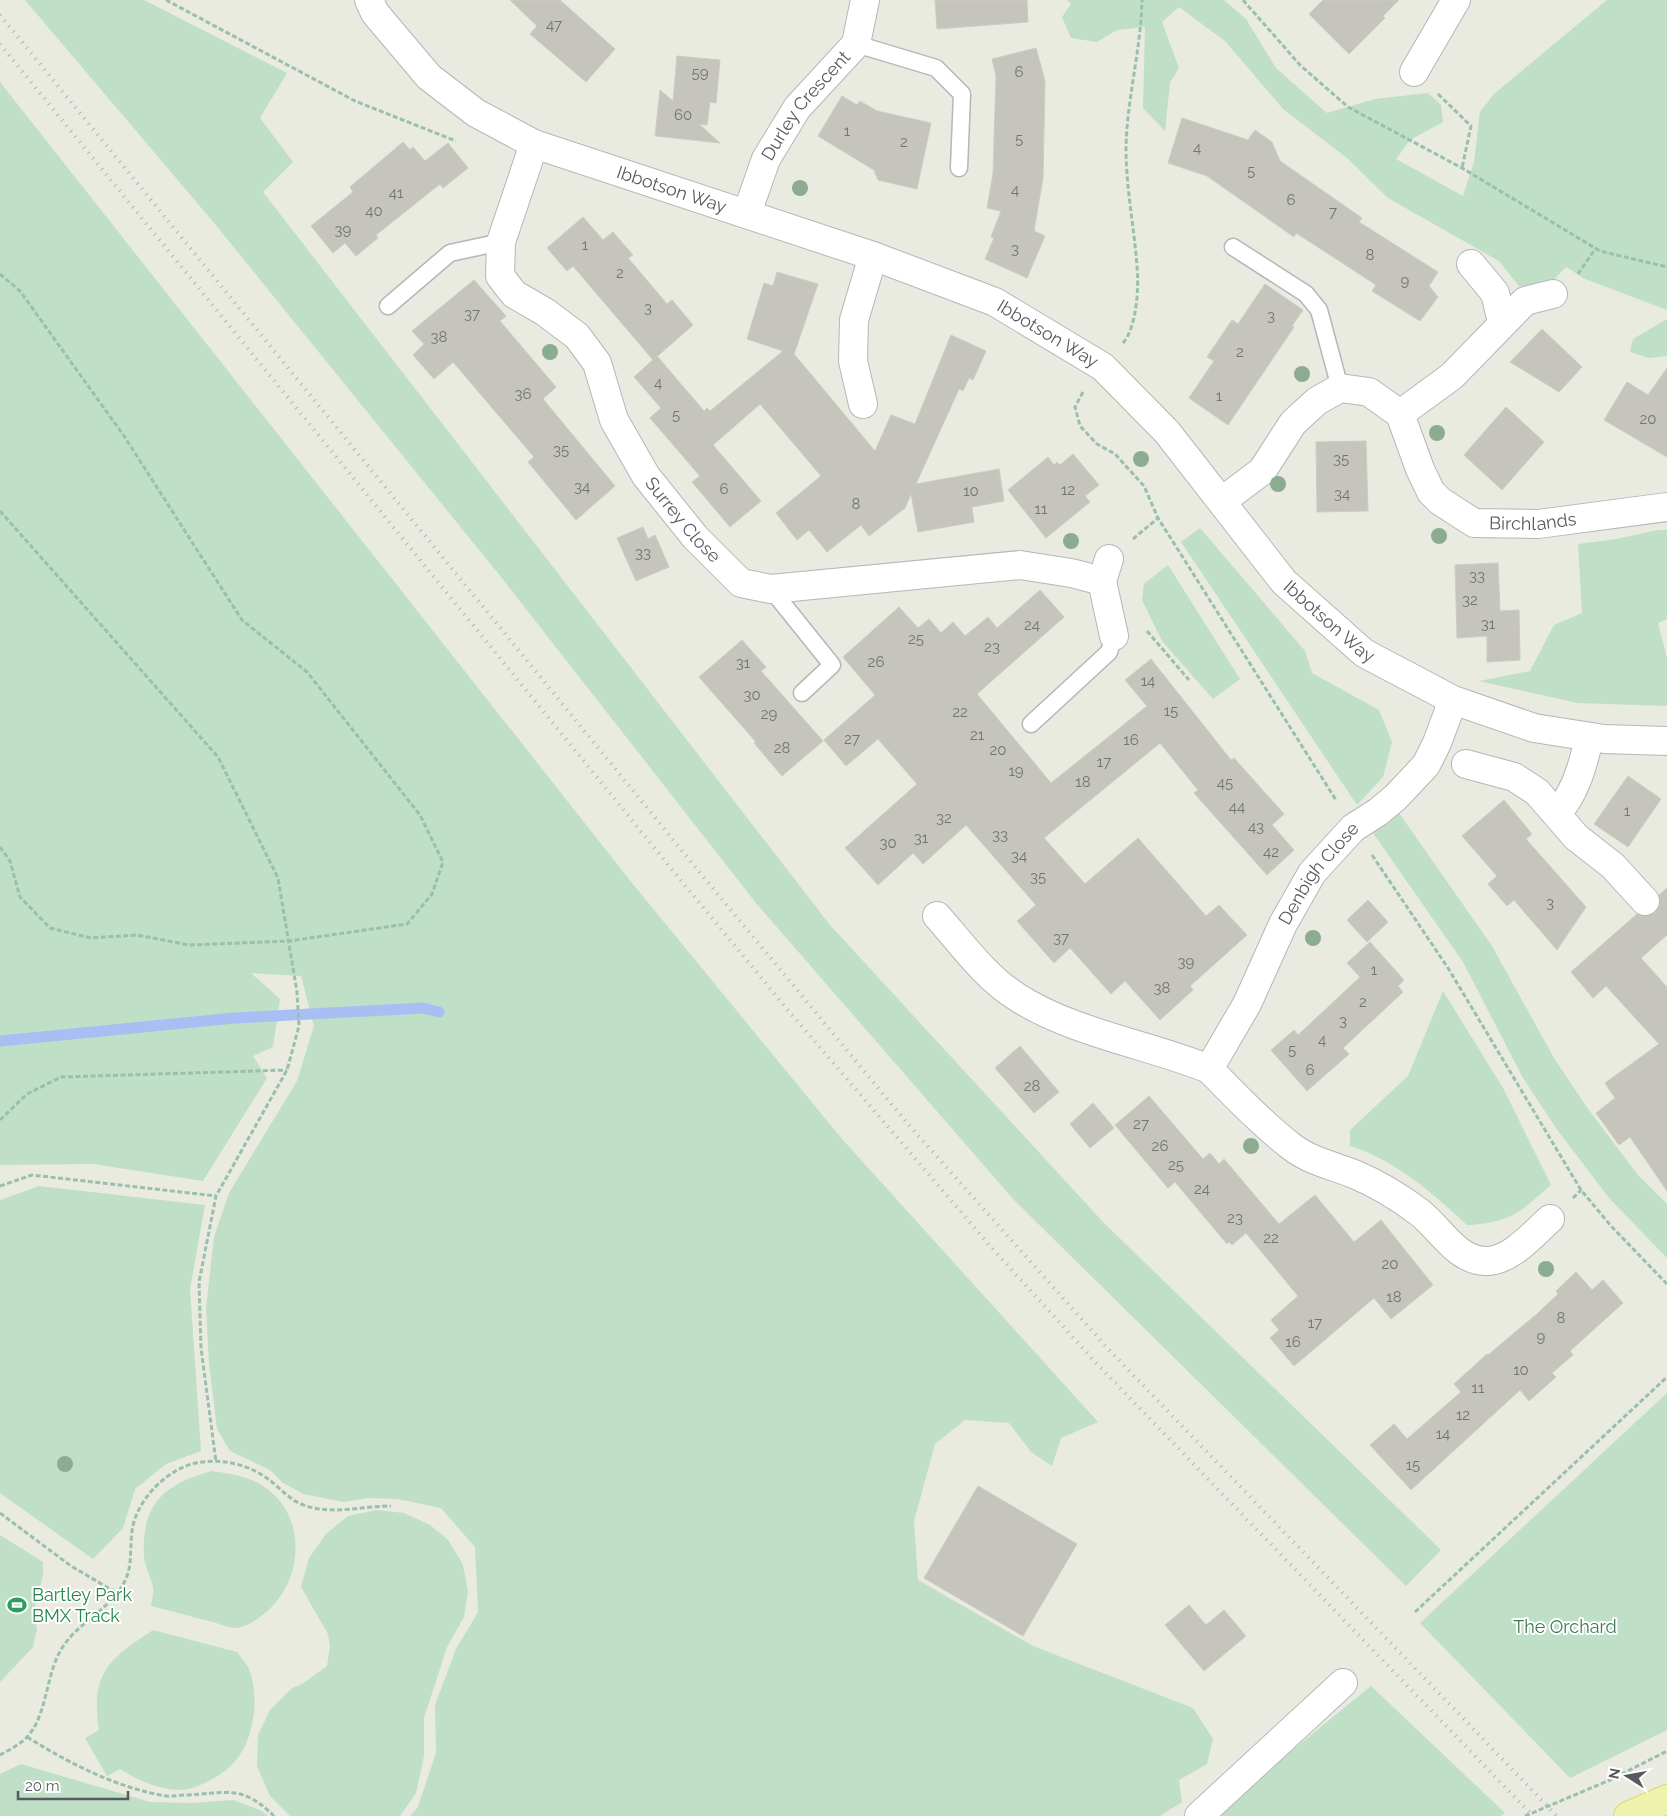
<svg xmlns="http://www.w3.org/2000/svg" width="1667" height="1816" viewBox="0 0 1667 1816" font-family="Raleway,sans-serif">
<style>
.green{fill:#bfdfc7}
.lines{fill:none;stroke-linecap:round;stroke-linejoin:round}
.stream{stroke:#a7bff3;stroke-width:11}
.building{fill:#c5c4bd;stroke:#cdcdc0}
.service-casing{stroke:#b6b6bb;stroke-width:19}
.minor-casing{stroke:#b6b6bb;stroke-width:30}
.primary-casing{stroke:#ddda66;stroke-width:30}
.path{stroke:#9abfad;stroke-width:3;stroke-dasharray:5 2.5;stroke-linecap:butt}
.service{stroke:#fff;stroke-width:16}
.minor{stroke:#fff;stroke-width:28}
.primary{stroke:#edf3ac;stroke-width:28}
.rail{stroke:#b3b3b4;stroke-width:4;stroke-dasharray:1 6;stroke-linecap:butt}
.path-bridge{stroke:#9abfad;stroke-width:3;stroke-dasharray:5 2.5;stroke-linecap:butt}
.tree{fill:#8bac91}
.labels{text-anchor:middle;stroke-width:4;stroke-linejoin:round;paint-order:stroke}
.number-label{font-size:15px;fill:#747476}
.street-label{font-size:18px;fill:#595a5f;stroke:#fff}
.leisure-label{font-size:18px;fill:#27864d;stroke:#fff;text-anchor:start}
.park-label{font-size:18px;fill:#3e7950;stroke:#fff}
</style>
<rect width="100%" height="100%" fill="#e9eae0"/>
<g class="green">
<path d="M25 0H144L287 73 260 118 293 162 263 192 830 925 1103 1222 1441 1550 1406 1586 1014 1200 756 903 501 577 215 224Z"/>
<path d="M1067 0H1224L1246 19 1276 68 1327 113 1375 99 1428 93 1441 105 1443 122 1410 140 1396 159 1463 196 1474 162 1480 112 1494 94 1607 0H1667V310L1585 279 1566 267 1547 287 1519 286 1499 261 1388 198 1347 158 1283 109 1225 41 1179 7 1162 22 1179 68 1170 83 1165 131 1143 108 1145 27 1117 30 1097 42 1071 38 1062 17 1071 4Z"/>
<path d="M0 82 632 883 842 1139 1098 1422 1061 1438 1052 1466 1031 1452 1009 1423 965 1420 935 1444 914 1521 918 1580 1033 1646 1193 1708 1213 1739 1207 1764 1179 1780 1182 1802 1160 1816H410L418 1807 436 1753 435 1705 456 1649 478 1612 475 1547 441 1508 397 1499 368 1498 344 1502 303 1494 282 1482 270 1470 230 1451 217 1429 209 1364 206 1308 214 1237 229 1193 297 1081 314 1026 301 976 251 973 280 999 273 1047 253 1056 267 1078 203 1181 93 1164 0 1165Z"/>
<path d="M1667 319V356L1649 358 1630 352 1633 339Z"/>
<path d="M1200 528 1305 651 1312 673 1379 710 1392 742 1383 777 1357 805 1181 542Z"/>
<path d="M1658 530H1667V619L1658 623 1667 658V706L1577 703 1479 681 1530 671 1554 625 1582 613 1578 544 1617 539Z"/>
<path d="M1168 565 1240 679 1213 699 1162 641 1142 600 1144 584Z"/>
<path d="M1399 813 1492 946 1554 1058 1586 1106 1637 1174 1667 1204V1258L1609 1198 1556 1128 1523 1078 1463 962 1373 833Z"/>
<path d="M1443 991 1503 1088 1551 1185C1518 1213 1513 1222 1467 1225 1431 1192 1397 1161 1350 1146V1130L1408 1076Z"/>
<path d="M39 1186 205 1205 190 1289 201 1451 166 1464 135 1489 123 1528 93 1559 0 1493V1200Z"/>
<path d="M1667 1393V1730L1570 1778 1420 1623Z"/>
<path d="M212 1471C230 1474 250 1476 266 1488 308 1518 303 1582 265 1613 256 1620 247 1627 235 1628 229 1628 220 1624 213 1622 192 1617 172 1611 151 1606 152 1600 154 1592 153 1587 151 1577 145 1567 144 1557 141 1504 164 1484 212 1471Z"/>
<path d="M377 1510 404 1513 430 1525 448 1540 463 1565 468 1592 464 1617 447 1647 424 1718V1756L416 1793 400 1816H290L270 1796 257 1766 258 1735 270 1710 292 1688 302 1684 327 1666 330 1647 328 1634 301 1587 309 1558 326 1534 348 1516Z"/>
<path d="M0 1535 43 1562V1575L33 1613 37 1629 33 1647 0 1682Z"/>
<path d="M153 1630 237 1652C240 1657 245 1662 248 1667 260 1694 255 1736 237 1759 227 1772 208 1783 192 1788 170 1795 138 1781 120 1769L107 1776 85 1738 99 1730C90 1673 109 1659 153 1630Z"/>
<path d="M1371 1686 1505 1813 1501 1816H1212Z"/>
<path d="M21 1764 150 1802 192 1803 234 1800 262 1811 268 1816H0V1774Z"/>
</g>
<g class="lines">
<path class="stream" d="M0 1041 235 1018 423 1008 439 1012"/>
</g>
<g class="building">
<path d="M510 0H560L615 49 586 82 530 34 537 26Z"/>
<path d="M935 0H1027L1028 22 937 29Z"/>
<path d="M1323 0H1399L1383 16 1385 18 1349 54 1309 14Z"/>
<path d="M1036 48 1045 81 1043 178 1034 231 1045 236 1027 278 985 259 994 238 991 237 1001 211 987 208 993 174 996 76 992 59Z"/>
<path d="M677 56 720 60 716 103 710 102 707 125 699 124 720 143 655 136 660 90 673 101Z"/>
<path d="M842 96 857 105 860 101 877 111 931 123 917 189 878 180 874 170 818 136Z"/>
<path d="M1182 118 1248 140 1255 130 1272 142 1280 161 1362 218 1359 222 1438 272 1429 286 1438 297 1420 321 1372 291 1376 285 1344 264 1296 233 1294 237 1207 176 1168 163Z"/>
<path d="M403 142 410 150 413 147 425 161 448 143 468 168 443 188 440 184 376 235 378 238 356 256 345 243 333 253 311 226 353 192 350 187Z"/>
<path d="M583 217 603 240 613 232 633 255 628 258 667 304 672 300 693 325 653 360 573 266 567 271 547 248Z"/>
<path d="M777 272 818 284 794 354 875 451 891 415 915 424 951 335 986 351 973 380 969 378 963 391 959 389 916 484 999 469 1004 501 972 507 974 522 918 532 911 494 905 508 869 536 861 525 827 552 809 530 797 540 776 513 821 476 760 404 713 445 761 501 730 527 692 482 700 476 650 418 661 408 634 377 657 356 704 411 707 408 710 411 783 351 747 339 764 283 773 286Z"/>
<path d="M474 280 506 316 500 321 556 387 543 399 615 486 576 520 528 462 534 457 453 362 434 379 413 355 424 344 412 331Z"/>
<path d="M1265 284 1303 310 1292 326 1294 327 1228 425 1189 398 1214 361 1207 357 1232 320 1238 324Z"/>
<path d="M1542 329 1582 367 1559 392 1510 362Z"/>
<path d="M1667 368V457L1604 420 1627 382 1648 395Z"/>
<path d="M1506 407 1544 442 1502 490 1464 455Z"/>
<path d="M1366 441 1368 511 1317 512 1316 442Z"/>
<path d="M1073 454 1099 485 1085 496 1090 502 1046 538 1008 490 1048 457 1054 465 1057 462 1060 465Z"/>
<path d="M643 527 648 539 655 535 669 567 636 581 617 538Z"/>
<path d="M1498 563 1500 611 1519 610 1520 660 1487 662V636L1457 638 1455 565Z"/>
<path d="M1040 590 1064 617 977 694 1051 783 1147 706 1125 680 1151 659 1231 760 1234 758 1284 814 1272 825 1294 850 1267 875 1194 793 1198 790 1160 743 1044 838 1085 884 1138 838 1206 916 1219 905 1247 935 1190 986 1193 990 1160 1020 1125 981 1111 994 1070 948 1054 963 1017 921 1036 905 966 825 923 864 913 853 878 885 845 848 917 784 878 739 846 766 824 740 875 695 843 657 899 607 918 628 929 619 941 633 953 622 965 636 988 617 997 628Z"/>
<path d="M742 640 766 667 761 671 823 741 782 776 754 743 756 742 699 677Z"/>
<path d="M1628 776 1661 799 1628 847 1594 824Z"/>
<path d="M1504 800 1532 834 1526 839 1586 907 1557 950 1514 900 1507 906 1488 884 1497 876 1462 836Z"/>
<path d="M1667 888V935L1641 958 1667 987V1191L1630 1137 1619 1145 1596 1113 1615 1098 1605 1083 1659 1044 1606 986 1593 998 1571 972 1637 914 1648 916 1655 913 1660 905 1659 895Z"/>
<path d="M1368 900 1388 922 1367 942 1347 920Z"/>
<path d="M1370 942 1404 980 1398 986 1403 992 1343 1048 1349 1054 1307 1091 1271 1050 1294 1030 1298 1035 1360 977 1347 963Z"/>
<path d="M1020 1046 1059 1092 1034 1113 995 1068Z"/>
<path d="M1149 1096 1203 1159 1210 1153 1219 1164 1224 1159 1279 1224 1315 1195 1354 1242 1381 1220 1433 1285 1391 1319 1374 1298 1294 1366 1270 1338 1279 1330 1271 1320 1298 1296 1246 1233 1232 1245 1229 1242 1227 1244 1175 1182 1168 1188 1115 1125Z"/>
<path d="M1093 1103 1114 1128 1090 1148 1070 1124Z"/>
<path d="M1576 1272 1592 1290 1603 1280 1623 1303 1570 1351 1573 1355 1552 1373 1556 1377 1529 1401 1520 1390 1411 1490 1370 1445 1394 1424 1407 1439 1461 1392 1454 1384 1487 1354 1488 1355 1538 1313 1558 1294 1556 1291Z"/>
<path d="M978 1486 1077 1544 1023 1636 924 1578Z"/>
<path d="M1189 1605 1206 1625 1224 1610 1246 1636 1204 1671 1165 1625Z"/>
</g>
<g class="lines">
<g class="service-casing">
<g id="service">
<path d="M856 44 936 68 962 94 959 168"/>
<path d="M1233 247 1306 294 1319 310 1340 388"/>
<path d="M388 306 450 253 501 242"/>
<path d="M771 589 832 665 802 693"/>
<path d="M1031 724 1109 652 1114 636"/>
</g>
</g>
<g class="minor-casing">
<g id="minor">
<path id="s1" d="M369 0 375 13 429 77 476 113 534 144 873 256 995 302 1103 367 1167 432 1284 582 1364 653 1453 700 1534 728 1604 739 1667 741"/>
<path d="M1414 72 1456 0"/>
<path id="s2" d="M534 144 501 242 500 276 514 294 545 312 577 336 597 363 614 420 646 476 695 537 741 583 771 589 1020 565 1071 573 1102 581 1114 636"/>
<path id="s3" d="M747 213 766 159 797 108 856 44 865 0"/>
<path d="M1471 264 1495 293 1502 322"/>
<path id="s4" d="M1553 294 1525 301 1452 376 1400 414 1420 469 1431 492 1440 501 1474 523 1538 524 1667 507"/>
<path d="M863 404 853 361 854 320 873 256"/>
<path d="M1222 501 1262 471 1293 423 1317 401 1340 388 1369 392 1400 414"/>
<path d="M1102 581 1109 559"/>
<path d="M1466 764 1514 777 1537 792 1576 837 1613 866 1645 901"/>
<path d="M1557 813C1575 794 1584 763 1589 737"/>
<path id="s5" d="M937 916C962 944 985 977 1017 997 1073 1033 1147 1044 1209 1069L1247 1004 1283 924 1312 873 1353 828 1378 812 1396 797 1426 765 1437 743 1453 700"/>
<path d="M1209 1069C1236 1096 1262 1124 1292 1147 1310 1161 1334 1166 1354 1174 1378 1184 1399 1197 1419 1212 1440 1228 1456 1260 1485 1261 1510 1262 1533 1234 1550 1219"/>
<path d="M1199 1816 1343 1683"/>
</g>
</g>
<g class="primary-casing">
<path id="primary" d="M1628 1816 1667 1799"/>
</g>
<g class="path">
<path d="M166 0 355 101 456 141"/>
<path d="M1243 0 1300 65 1348 107 1462 168 1600 251 1667 267"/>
<path d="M1438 94 1471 126 1462 168"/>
<path d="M0 274 20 291 124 436 242 620 307 672 420 815 443 862 432 894 407 924 289 941 189 945 137 935 91 938 50 928 20 897 10 861 0 847"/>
<path d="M1578 274 1596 248"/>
<path d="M1123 343C1137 327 1139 286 1137 266 1134 226 1126 188 1126 148 1127 98 1141 50 1142 0"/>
<path d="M1083 392 1075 407 1080 426 1097 444 1115 454 1144 486 1158 518 1336 800"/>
<path d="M0 511 218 757 278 878 297 992 299 1026 287 1070 216 1196 199 1282 201 1348 216 1462"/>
<path d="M1133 539 1158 518"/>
<path d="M1147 631 1189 680"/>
<path d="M1372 855 1448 968 1581 1190 1611 1226 1667 1284"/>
<path d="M0 1120 27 1094 61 1077 287 1070"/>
<path d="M0 1186 32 1175 216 1196"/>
<path d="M1573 1198 1581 1190"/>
<path d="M0 1513 71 1566 117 1593"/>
<path d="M1415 1612 1667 1377"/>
<path d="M27 1737C69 1763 111 1785 160 1795 167 1797 175 1796 183 1795 225 1794 241 1783 274 1816"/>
<path d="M0 1755C9 1750 21 1744 28 1736 49 1711 45 1672 64 1645 81 1620 116 1606 127 1576 132 1562 130 1545 132 1531 136 1500 167 1469 196 1463 221 1458 248 1464 268 1479 279 1487 289 1499 301 1504 329 1516 363 1506 391 1506"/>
</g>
<use href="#service" class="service"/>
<use href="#minor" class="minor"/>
<use href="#primary" class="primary"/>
<g class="rail">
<path d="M0 15 697 869 908 1124 1110 1351 1557 1816"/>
<path d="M0 44 683 883 787 1009 991 1247 1099 1366 1533 1816"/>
</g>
<path class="path-bridge" d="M1525 1816 1610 1780 1667 1751"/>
</g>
<g class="tree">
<circle cx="800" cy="188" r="8"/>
<circle cx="550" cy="352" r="8"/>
<circle cx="1302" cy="374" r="8"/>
<circle cx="1437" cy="433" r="8"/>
<circle cx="1141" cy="459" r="8"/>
<circle cx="1278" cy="484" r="8"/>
<circle cx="1439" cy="536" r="8"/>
<circle cx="1071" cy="541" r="8"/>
<circle cx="1313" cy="938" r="8"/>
<circle cx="1251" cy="1146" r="8"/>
<circle cx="1546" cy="1269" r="8"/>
<circle cx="65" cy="1464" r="8"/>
</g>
<defs>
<g id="stadium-bare" transform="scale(1.5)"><path d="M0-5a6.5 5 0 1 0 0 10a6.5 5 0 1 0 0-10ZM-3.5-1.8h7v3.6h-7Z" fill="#2e9e5b" stroke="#fff" stroke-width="2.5" paint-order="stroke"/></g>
</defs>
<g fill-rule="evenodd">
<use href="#stadium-bare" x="17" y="1605"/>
</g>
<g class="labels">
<g class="number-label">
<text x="554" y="30">47</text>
<text x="1019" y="77">6</text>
<text x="700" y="78">59</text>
<text x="683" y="120">60</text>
<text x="847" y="136">1</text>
<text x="1019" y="144">5</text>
<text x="904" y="147">2</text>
<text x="1197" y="153">4</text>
<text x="1251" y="176">5</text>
<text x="1015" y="195">4</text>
<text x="396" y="198">41</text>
<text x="1291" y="205">6</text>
<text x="374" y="216">40</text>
<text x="1333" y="217">7</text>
<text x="343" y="235">39</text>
<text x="585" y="250">1</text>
<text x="1015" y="254">3</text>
<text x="1370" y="260">8</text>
<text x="620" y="278">2</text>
<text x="1405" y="286">9</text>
<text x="648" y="313">3</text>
<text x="472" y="319">37</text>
<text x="1271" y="321">3</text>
<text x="439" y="342">38</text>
<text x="1240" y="357">2</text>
<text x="658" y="388">4</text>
<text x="523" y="399">36</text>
<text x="1219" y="401">1</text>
<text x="676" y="420">5</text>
<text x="1648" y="424">20</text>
<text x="561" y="455">35</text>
<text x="1341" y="464">35</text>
<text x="582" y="492">34</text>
<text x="724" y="494">6</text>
<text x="1068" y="495">12</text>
<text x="971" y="496">10</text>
<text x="1342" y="499">34</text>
<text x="856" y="509">8</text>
<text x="1041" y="514">11</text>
<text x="643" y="558">33</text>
<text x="1477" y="581">33</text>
<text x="1470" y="605">32</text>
<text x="1488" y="629">31</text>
<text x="1032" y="630">24</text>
<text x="916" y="644">25</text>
<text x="992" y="652">23</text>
<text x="876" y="667">26</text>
<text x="743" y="668">31</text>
<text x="1148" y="686">14</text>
<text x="752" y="700">30</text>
<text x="1171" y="716">15</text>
<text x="960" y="717">22</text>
<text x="769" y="719">29</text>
<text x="977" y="740">21</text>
<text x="852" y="744">27</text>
<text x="1131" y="745">16</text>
<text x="782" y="753">28</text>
<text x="998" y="755">20</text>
<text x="1104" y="767">17</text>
<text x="1016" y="776">19</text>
<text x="1083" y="787">18</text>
<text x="1225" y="788">45</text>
<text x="1237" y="812">44</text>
<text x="1627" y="816">1</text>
<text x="944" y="823">32</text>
<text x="1256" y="832">43</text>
<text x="1000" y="840">33</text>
<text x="921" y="843">31</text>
<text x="888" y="848">30</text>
<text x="1271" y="857">42</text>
<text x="1019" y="861">34</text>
<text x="1038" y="882">35</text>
<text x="1550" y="908">3</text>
<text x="1061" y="943">37</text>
<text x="1186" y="967">39</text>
<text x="1374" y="975">1</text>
<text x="1162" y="993">38</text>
<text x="1363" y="1007">2</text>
<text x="1343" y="1026">3</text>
<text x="1322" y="1045">4</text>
<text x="1292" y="1055">5</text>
<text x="1310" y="1075">6</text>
<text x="1032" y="1091">28</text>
<text x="1141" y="1129">27</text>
<text x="1160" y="1151">26</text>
<text x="1176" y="1170">25</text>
<text x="1202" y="1194">24</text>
<text x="1235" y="1223">23</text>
<text x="1271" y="1243">22</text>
<text x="1390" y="1269">20</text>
<text x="1394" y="1302">18</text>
<text x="1561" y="1323">8</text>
<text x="1315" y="1328">17</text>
<text x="1541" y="1342">9</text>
<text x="1293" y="1347">16</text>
<text x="1521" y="1375">10</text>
<text x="1478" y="1393">11</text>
<text x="1463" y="1420">12</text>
<text x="1443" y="1439">14</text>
<text x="1413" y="1470">15</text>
</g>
<g class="street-label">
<text dy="6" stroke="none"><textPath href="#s3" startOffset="124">Durley Crescent</textPath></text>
<text dy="6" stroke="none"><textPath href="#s1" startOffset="368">Ibbotson Way</textPath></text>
<text dy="6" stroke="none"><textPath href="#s1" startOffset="772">Ibbotson Way</textPath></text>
<text dy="6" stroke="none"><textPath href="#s2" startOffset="451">Surrey Close</textPath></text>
<text dy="6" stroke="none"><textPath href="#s4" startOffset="394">Birchlands</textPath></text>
<text dy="6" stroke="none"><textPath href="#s1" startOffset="1178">Ibbotson Way</textPath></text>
<text dy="6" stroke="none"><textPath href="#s5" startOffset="545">Denbigh Close</textPath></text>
</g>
<g class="leisure-label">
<text x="32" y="1601">Bartley Park<tspan x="32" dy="21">BMX Track</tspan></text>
</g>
<g class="park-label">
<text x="1565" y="1633">The Orchard</text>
</g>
</g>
<g transform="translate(1627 1776) rotate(281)" stroke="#ffffff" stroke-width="4" paint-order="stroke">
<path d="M0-4L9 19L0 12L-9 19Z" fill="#595a5f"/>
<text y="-8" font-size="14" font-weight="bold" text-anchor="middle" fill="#595a5f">N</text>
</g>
<path d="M18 1791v8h110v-8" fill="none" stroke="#595a5f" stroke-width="2.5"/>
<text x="25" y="1791" font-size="15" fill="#595a5f" stroke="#ffffff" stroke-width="4" paint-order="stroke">20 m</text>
</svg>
